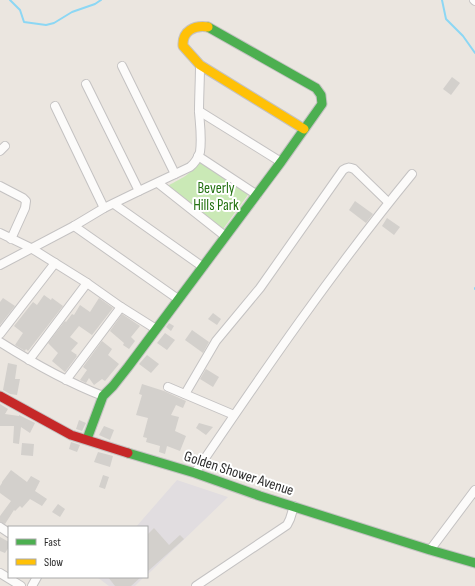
<svg xmlns="http://www.w3.org/2000/svg" width="475" height="586" viewBox="0 0 475 586" font-family="'Sofia Sans Condensed',sans-serif">
<style>
.industrial{fill:#e1dde0}
.green{fill:#cae9b6}
.lines{fill:none;stroke-linecap:round;stroke-linejoin:round}
.stream{stroke:#8cd7f4;stroke-width:2}
.building{fill:#d3d0cc}
.street-casing{stroke:#c4c2c2;stroke-width:10}
.fast-casing{stroke:#c4c2c2;stroke-width:11}
.slow-casing{stroke:#c4c2c2;stroke-width:11}
.jam-casing{stroke:#c4c2c2;stroke-width:11}
.street{stroke:#fcfbfa;stroke-width:8}
.fast{stroke:#4caf50;stroke-width:9}
.slow{stroke:#ffc107;stroke-width:9}
.jam{stroke:#c62828;stroke-width:9}
.labels{text-anchor:middle;stroke-width:4;stroke-linejoin:round;paint-order:stroke}
.park-label{font-size:15px;fill:#247212;stroke:#fff}
.street-label{font-size:15px;fill:#2b2b2b;stroke:#fff}
</style>
<rect width="100%" height="100%" fill="#ebe6e0"/>
<g class="industrial">
<path d="M177 480 228 497 147 575V527H136Z"/>
<path d="M97 577H144L135 586H109Z"/>
</g>
<path class="green" d="M198 159 250 192 223 229 166 187C179 179 195 174 198 159Z"/>
<g class="lines">
<g class="stream">
<path d="M10 0 20 10 24 22 46 25 54 23 72 12 95 4 101 0"/>
<path d="M442 0 446 19 463 36 475 53"/>
<path d="M475 289V288"/>
</g>
</g>
<g class="building">
<path d="M452 77 460 83 451 95 443 89Z"/>
<path d="M355 201 373 214 366 223 349 210Z"/>
<path d="M387 218 400 227 394 235 382 226Z"/>
<path d="M44 295 51 300 52 298 63 306 28 351 26 349 25 351 15 345 23 333 14 326 33 302 37 305Z"/>
<path d="M3 298 15 306 0 325V302Z"/>
<path d="M99 298 113 308 92 335 79 326 70 337 78 343 71 351 77 355 76 356H77L65 372 52 361 58 353 48 343 65 321 66 322 72 314 74 315 80 305 90 312Z"/>
<path d="M213 313 221 319 217 325 208 319Z"/>
<path d="M122 314 140 326 131 337 135 341 129 349 123 345 124 343 110 331Z"/>
<path d="M169 323 174 326 171 331 166 327Z"/>
<path d="M192 330 209 342 203 353 185 340Z"/>
<path d="M165 333 175 340 167 350 157 343Z"/>
<path d="M102 341 112 349 108 355 119 364 105 381 102 379 94 385 89 378 86 383 80 380 87 370 83 367Z"/>
<path d="M147 355 159 364 151 373 139 364Z"/>
<path d="M8 363 17 365 15 379H20L17 395 10 394 3 390Z"/>
<path d="M206 369 219 377 213 387 200 379Z"/>
<path d="M142 384 164 391 186 401 183 408 176 405 171 415 179 417 175 431 186 436 180 451 167 446 165 454 159 452 160 446 146 442 147 438 143 437 148 418 136 415 142 395 139 394Z"/>
<path d="M0 404 8 409 5 414 19 416V415L35 423 30 433 21 427 19 444 13 443 14 426H0Z"/>
<path d="M79 420 86 423 82 431 76 429Z"/>
<path d="M199 423 213 427 206 435 196 428Z"/>
<path d="M104 426 114 430 110 440 99 435Z"/>
<path d="M71 442 80 445 77 452 69 449Z"/>
<path d="M22 443 34 444 33 456 21 455Z"/>
<path d="M98 452 113 456 110 467 94 462Z"/>
<path d="M11 470 27 482 31 476 40 481 35 491 47 499 42 506 30 499 22 508 20 506 15 511 14 510 5 524 0 522V516L11 501 0 493V486L2 483V482Z"/>
<path d="M103 475 109 477 105 489 99 487Z"/>
<path d="M58 504 65 509 60 517 52 512Z"/>
<path d="M154 528 169 545 180 535 184 539 147 572V535Z"/>
<path d="M0 537 9 542V547L5 553 0 551Z"/>
<path d="M108 577H141L131 586H115Z"/>
</g>
<g class="lines">
<g class="street-casing">
<g id="street">
<path d="M474 0 475 1"/>
<path d="M122 66 175 174"/>
<path d="M86 84 139 191"/>
<path d="M55 106 104 208"/>
<path d="M199 111 281 162"/>
<path d="M0 151 5 146"/>
<path d="M198 156 257 195"/>
<path d="M158 183 225 236"/>
<path d="M0 186 23 198 26 201 25 208 11 239"/>
<path d="M114 204 203 267"/>
<path d="M74 226 178 299"/>
<path d="M0 233 31 248 87 283 121 307 156 329"/>
<path d="M0 265 74 226 104 208 139 191 190 167C195 163 198 158 200 152 202 138 200 125 199 112 199 96 200 81 200 65"/>
<path d="M0 334 55 263"/>
<path d="M0 342C33 363 67 382 103 396"/>
<path d="M29 360 87 283"/>
<path d="M66 380 121 307"/>
<path d="M168 387 234 415"/>
<path d="M185 394 216 341 260 288 343 170C347 167 349 167 354 169L388 202"/>
<path d="M195 473C264 371 334 269 412 174"/>
<path d="M0 527 9 533"/>
<path d="M430 550 475 490"/>
<path d="M0 573 21 586"/>
<path d="M32 586 37 577"/>
<path d="M196 586 287 525 290 519 294 506"/>
</g>
</g>
<g class="fast-casing">
<g id="fast">
<path d="M87 439 103 396 113 386 128 367 281 162 322 104 321 95 316 88 208 27"/>
<path d="M128 453 195 473 260 496 430 550 475 563"/>
</g>
</g>
<g class="slow-casing">
<path id="slow" d="M208 27C194 25 182 31 183 46L200 65 304 129"/>
</g>
<g class="jam-casing">
<path id="jam" d="M0 396 71 435 128 453"/>
</g>
<use href="#street" class="street"/>
<use href="#fast" class="fast"/>
<use href="#slow" class="slow"/>
<use href="#jam" class="jam"/>
</g>
<g class="labels">
<g class="park-label">
<text x="216" y="193">Beverly<tspan x="216" dy="17">Hills Park</tspan></text>
</g>
<g class="street-label">
<text transform="translate(239 473) rotate(18)" y="5">Golden Shower Avenue</text>
</g>
</g>
<rect x="8" y="526" width="140" height="52" fill="#ffffff" stroke="#aaaaaa"/>
<rect x="16" y="539" width="20" height="6" fill="#4caf50" stroke="#aaaaaa"/>
<text x="44" y="546" font-size="12" fill="#2b2b2b">Fast</text>
<rect x="16" y="559" width="20" height="6" fill="#ffc107" stroke="#aaaaaa"/>
<text x="44" y="566" font-size="12" fill="#2b2b2b">Slow</text>
</svg>
